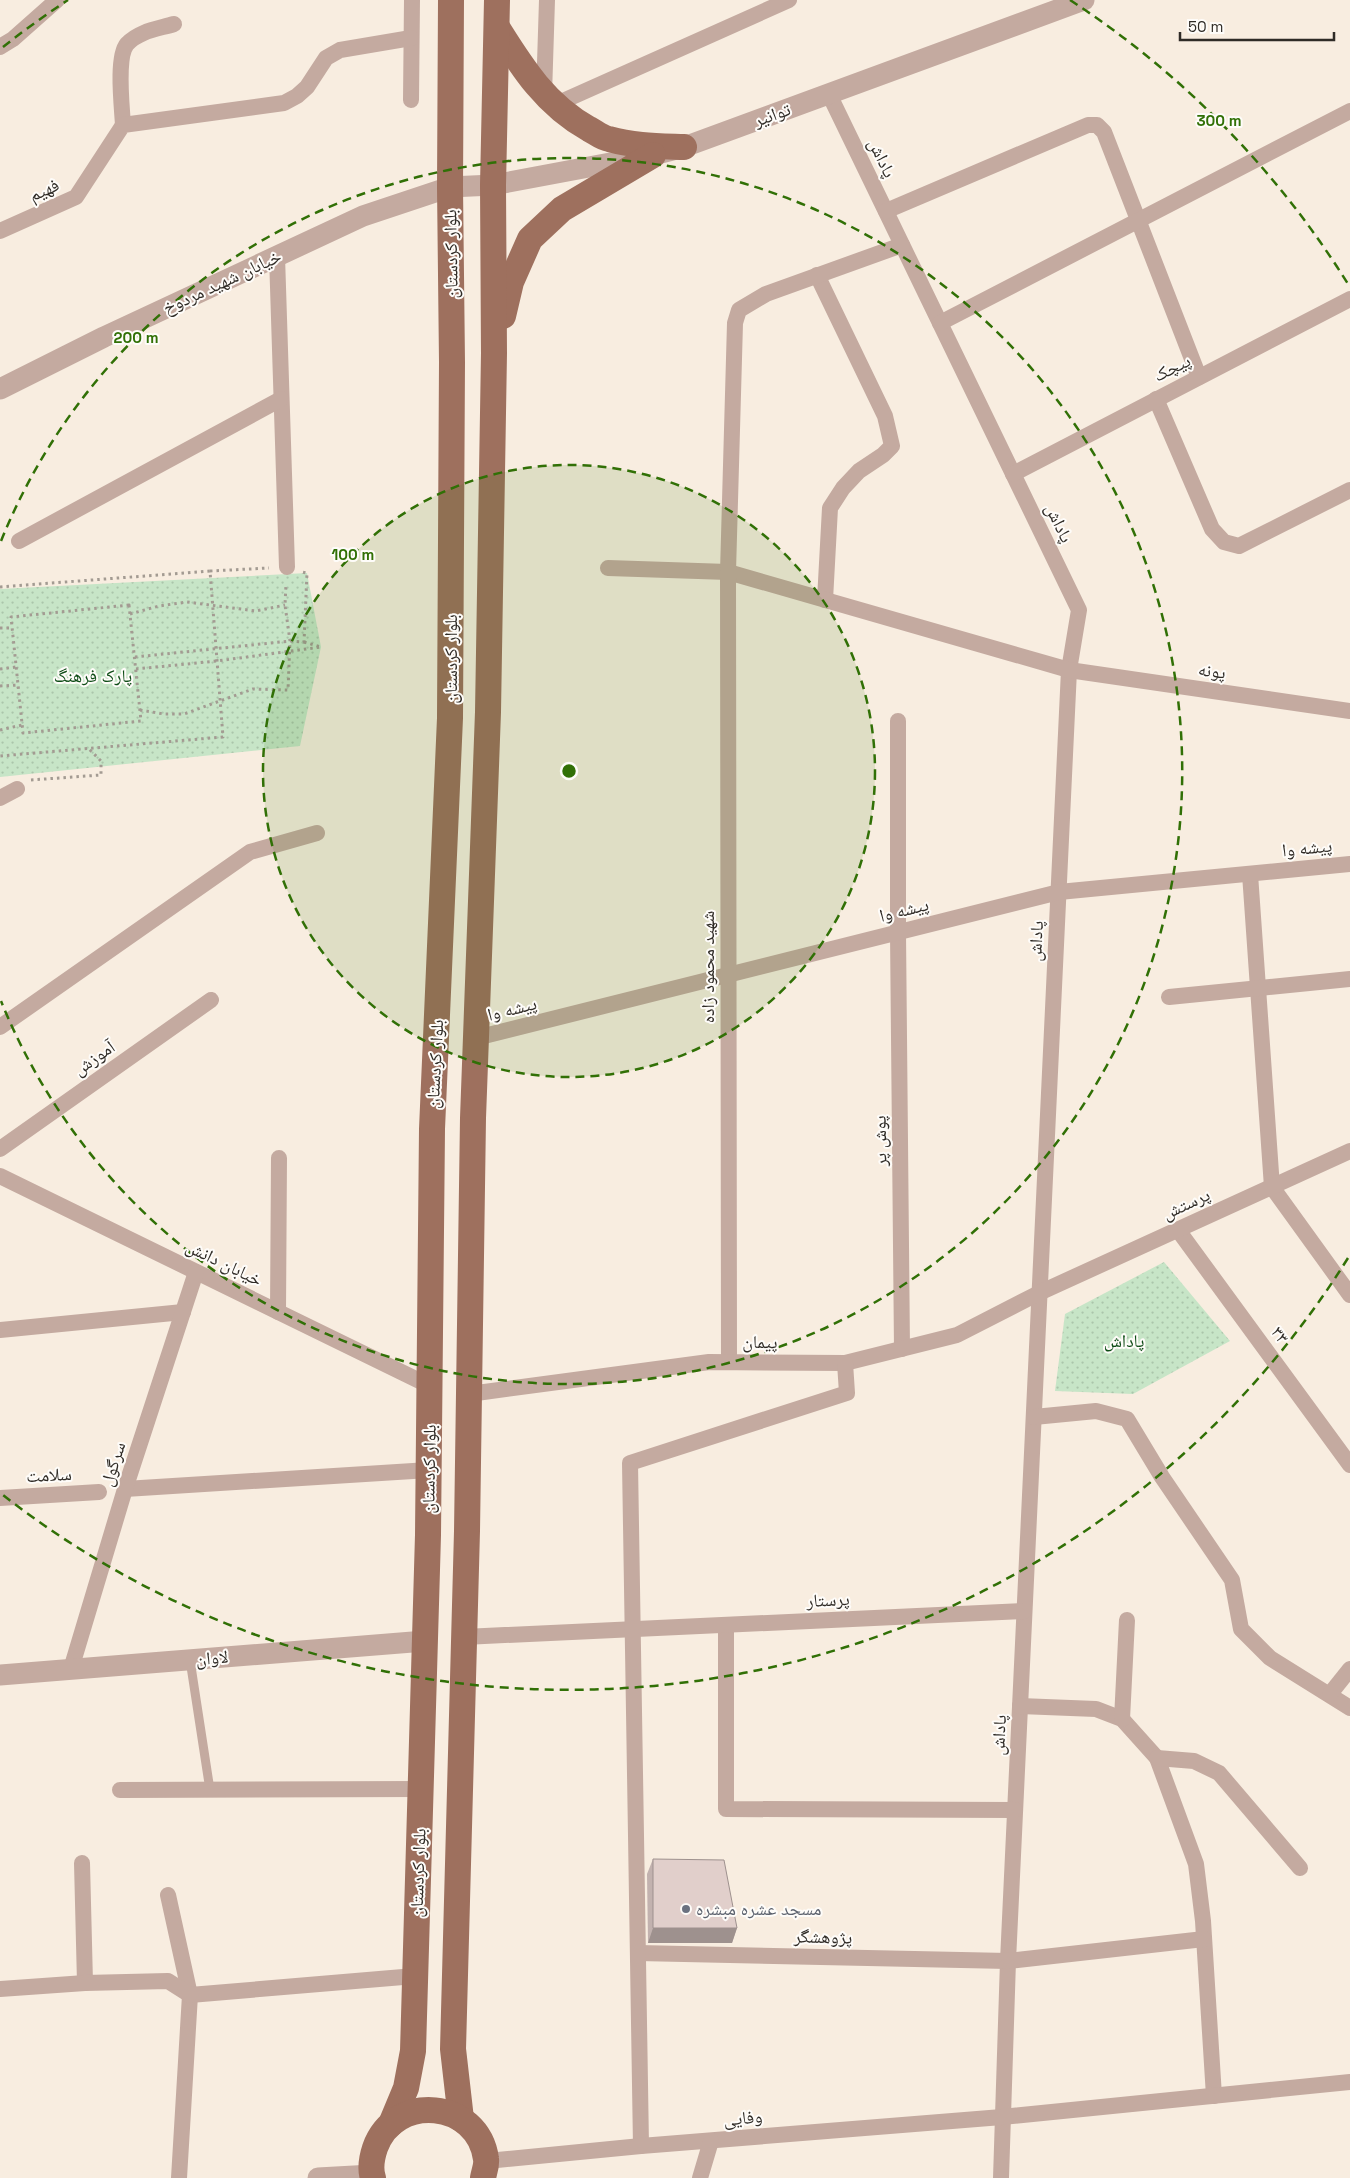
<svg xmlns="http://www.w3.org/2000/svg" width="1350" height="2178" viewBox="0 0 1350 2178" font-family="'Space Grotesk','Noto Naskh Arabic',sans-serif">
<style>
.park{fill:url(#park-dots)}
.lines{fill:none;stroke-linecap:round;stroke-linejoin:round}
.path{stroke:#a39b92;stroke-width:3;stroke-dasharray:2.5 4;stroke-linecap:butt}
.service{stroke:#c4aaa0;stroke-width:9}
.minor{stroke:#c4aaa0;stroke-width:16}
.tertiary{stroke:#c4aaa0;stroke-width:21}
.primary{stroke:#9e705e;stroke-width:26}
.wall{fill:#c2b2af}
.shaded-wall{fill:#9e918e}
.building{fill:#e1cfcb;stroke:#9e918e}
.ring{fill:none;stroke:#317006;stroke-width:2.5;stroke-dasharray:9 6}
.worship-dot{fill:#6b7280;stroke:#fefcf9;stroke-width:2}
.labels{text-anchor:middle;stroke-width:4;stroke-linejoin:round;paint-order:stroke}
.street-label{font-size:18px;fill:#2f2b26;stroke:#fefcf9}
.park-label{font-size:18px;fill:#0e4c16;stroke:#fefcf9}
.worship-label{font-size:18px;fill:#5b616d;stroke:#fefcf9;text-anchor:start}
.centre{fill:#317006;stroke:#fefcf9;stroke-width:2.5}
.ring-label{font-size:15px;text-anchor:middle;font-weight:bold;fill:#317006;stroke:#fefcf9;stroke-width:4;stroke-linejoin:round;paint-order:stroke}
</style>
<defs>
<pattern id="park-dots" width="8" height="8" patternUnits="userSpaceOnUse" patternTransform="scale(1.25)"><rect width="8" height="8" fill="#c7e5c7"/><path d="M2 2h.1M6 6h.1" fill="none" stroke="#abc5ab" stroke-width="1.8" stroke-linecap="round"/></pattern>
</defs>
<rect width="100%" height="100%" fill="#f8ede0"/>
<g class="park">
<path d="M307 573 321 647 300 746 0 777V589Z"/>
<path d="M1164 1262 1230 1341 1133 1394 1055 1391 1065 1314Z"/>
</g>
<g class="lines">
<g class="path">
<path d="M210 571 269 568"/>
<path d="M0 587 210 571 223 737 0 756"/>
<path d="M129 605 141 721 23 733 11 617Z"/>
<path d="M130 614 159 606 187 602 256 611 285 605"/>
<path d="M0 628H12"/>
<path d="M135 657 290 641 304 642 307 573 302 572"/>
<path d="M0 669 16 667"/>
<path d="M136 669 217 661 321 647 304 642"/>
<path d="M0 686 18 685"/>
<path d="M140 710 164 714H184L253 689 288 690 290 641 285 605 286 584"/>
<path d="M0 730 22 725"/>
<path d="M31 780 101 775V761L89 749"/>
</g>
<path class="service" d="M190 1660 210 1790"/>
<g class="minor">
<path d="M0 47 13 39 57 0"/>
<path d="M829 94 1079 610 1069 670 1008 1961 1001 2178"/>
<path d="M544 95 547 0"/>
<path d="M411 100 412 0"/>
<path d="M554 105 789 0"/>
<path d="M123 125C122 107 116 57 127 44 139 31 158 29 174 24"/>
<path d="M886 211 1088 125H1097L1104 132 1199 377"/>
<path d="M0 231 76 197 123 125 284 103 297 96 307 87 326 58 340 50 411 38"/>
<path d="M277 256 287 567"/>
<path d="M817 275 885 416 892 446 883 455 859 471 843 488 830 508 825 600"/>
<path d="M940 323 1350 111"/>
<path d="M1156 399 1212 529 1224 542 1239 546 1350 490"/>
<path d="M1013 474 1350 299"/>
<path d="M19 541 281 399"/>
<path d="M608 568 728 572 1069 670 1350 711"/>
<path d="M898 721V933L902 1349"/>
<path d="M0 798 17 789"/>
<path d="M1250 874 1272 1187 1350 1295"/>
<path d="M1169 997 1350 979"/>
<path d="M0 1027 250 852 317 833"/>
<path d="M476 1038 1059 892 1350 864"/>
<path d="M0 1149 211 1000"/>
<path d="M0 1176 430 1386"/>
<path d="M1178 1230 1350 1465"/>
<path d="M278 1312 279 1158"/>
<path d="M0 1330 183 1312"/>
<path d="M729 1362 728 572 735 323 739 310 766 294 902 245"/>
<path d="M469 1394 709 1362 845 1363 957 1335 1039 1293 1350 1151"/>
<path d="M1034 1417 1096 1411 1127 1419 1162 1477 1232 1580 1241 1629 1270 1658 1350 1708"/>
<path d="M125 1489 429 1470"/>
<path d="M0 1498 99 1492"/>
<path d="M726 1625V1809L1015 1810"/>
<path d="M464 1637 1024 1611"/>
<path d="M71 1669 125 1489 196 1272"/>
<path d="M1330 1694 1350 1669"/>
<path d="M1020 1706 1096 1709 1122 1719 1157 1758 1196 1864 1203 1921 1214 2096"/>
<path d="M1122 1719 1127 1620"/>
<path d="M1157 1758 1194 1761 1219 1773 1300 1868"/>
<path d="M120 1790 421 1789"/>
<path d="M82 1863 85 1983"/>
<path d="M168 1895 190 1995 179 2178"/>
<path d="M638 1953 1008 1961 1204 1939"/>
<path d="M0 1989 85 1983 168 1981 190 1995 415 1976"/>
<path d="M641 2146 630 1463 847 1393 845 1363"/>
<path d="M487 2161 641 2146 1002 2117 1350 2082"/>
<path d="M700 2178 711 2141"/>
</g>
<g class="tertiary">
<path d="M0 389 104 337 363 216 450 187 493 185 653 155 684 147 1084 0"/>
<path d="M0 1675 425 1641"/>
<path d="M318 2178 372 2175"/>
</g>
<g class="primary">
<path d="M498 29C523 69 546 105 589 129 595 132 602 138 609 139 634 146 659 146 684 147"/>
<path d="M503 316 511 282 530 239 562 209 653 155"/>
<path d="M461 2119 453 2049 467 1531 473 1118 488 712 494 353 493 185 497 0"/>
<path d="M391 2124 406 2088 413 2051 428 1535 432 1129 450 718 452 362 450 187 451 0"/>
<path d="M373 2178C370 2169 372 2157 375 2148 395 2092 478 2100 486 2159 487 2165 484 2172 483 2178"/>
</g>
</g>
<path class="wall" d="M653 1859 737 1928 732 1943H648L647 1874Z"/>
<path class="shaded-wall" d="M653 1928H737L732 1943H648Z"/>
<path class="building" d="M653 1859 724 1860 737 1928H653Z"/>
<circle cx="569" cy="771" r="306" fill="#317006" fill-opacity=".12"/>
<g class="ring">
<circle cx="569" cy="771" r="306"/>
<path d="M1 541A613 613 0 1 1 1 1001"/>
<path d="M1348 1258A919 919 0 0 1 3 1495M3 47A919 919 0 0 1 68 0M1070 0A919 919 0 0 1 1348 284"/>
</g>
<circle class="worship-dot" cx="686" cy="1909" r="5"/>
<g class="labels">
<g class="street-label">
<text transform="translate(772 115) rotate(-20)" y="6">توانیر</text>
<text transform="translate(882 158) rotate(64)" y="6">پاداش</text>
<text transform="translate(44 190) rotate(-24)" y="6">فهیم</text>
<text transform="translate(451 254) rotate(-91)" y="6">بلوار کردستان</text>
<text transform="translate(222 282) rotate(-25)" y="6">خیابان شهید مردوخ</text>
<text transform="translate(1172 368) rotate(-27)" y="6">پیچک</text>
<text transform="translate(1059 523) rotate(64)" y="6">پاداش</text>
<text transform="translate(451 659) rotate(-90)" y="6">بلوار کردستان</text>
<text transform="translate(1212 671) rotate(8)" y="6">پونه</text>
<text transform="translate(1307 848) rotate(-6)" y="6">پیشه وا</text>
<text transform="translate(904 910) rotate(-14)" y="6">پیشه وا</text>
<text transform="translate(1036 941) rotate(-87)" y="6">پاداش</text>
<text transform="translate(708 967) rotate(-90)" y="6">شهید محمود زاده</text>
<text transform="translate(512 1009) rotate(-14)" y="6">پیشه وا</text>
<text transform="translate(94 1058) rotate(-35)" y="6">آموزش</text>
<text transform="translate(435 1064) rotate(-87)" y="6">بلوار کردستان</text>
<text transform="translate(880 1141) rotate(-91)" y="6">پوش پر</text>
<text transform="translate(1186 1204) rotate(-25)" y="6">پرستش</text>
<text transform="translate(224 1263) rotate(26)" y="6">خیابان دانش</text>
<text transform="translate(1280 1335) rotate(54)" y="6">۳۳</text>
<text transform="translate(760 1342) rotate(1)" y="6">پیمان</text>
<text transform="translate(113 1464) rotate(-72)" y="6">سرگول</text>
<text transform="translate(429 1469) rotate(-89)" y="6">بلوار کردستان</text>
<text transform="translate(49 1475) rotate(-3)" y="6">سلامت</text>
<text transform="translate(828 1600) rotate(-3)" y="6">پرستار</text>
<text transform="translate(212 1658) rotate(-5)" y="6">لاوان</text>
<text transform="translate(999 1735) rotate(-87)" y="6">پاداش</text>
<text transform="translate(418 1873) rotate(-88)" y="6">بلوار کردستان</text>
<text transform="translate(823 1937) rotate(1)" y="6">پژوهشگر</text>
<text transform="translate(743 2118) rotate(-5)" y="6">وفایی</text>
</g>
<g class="park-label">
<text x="93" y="682">پارک فرهنگ</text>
<text x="1124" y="1347">پاداش</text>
</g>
<g class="worship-label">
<text x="696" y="1915">مسجد عشره مبشره</text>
</g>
</g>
<circle cx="569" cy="771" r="8" class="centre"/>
<g class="ring-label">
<text x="1219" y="126">300 m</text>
<text x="136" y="343">200 m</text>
<text x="353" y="560">100 m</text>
</g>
<path d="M1180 32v8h154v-8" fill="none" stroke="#2f2b26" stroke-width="2.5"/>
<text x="1188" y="32" font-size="15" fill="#2f2b26" stroke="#fefcf9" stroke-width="4" paint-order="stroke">50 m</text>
</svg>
